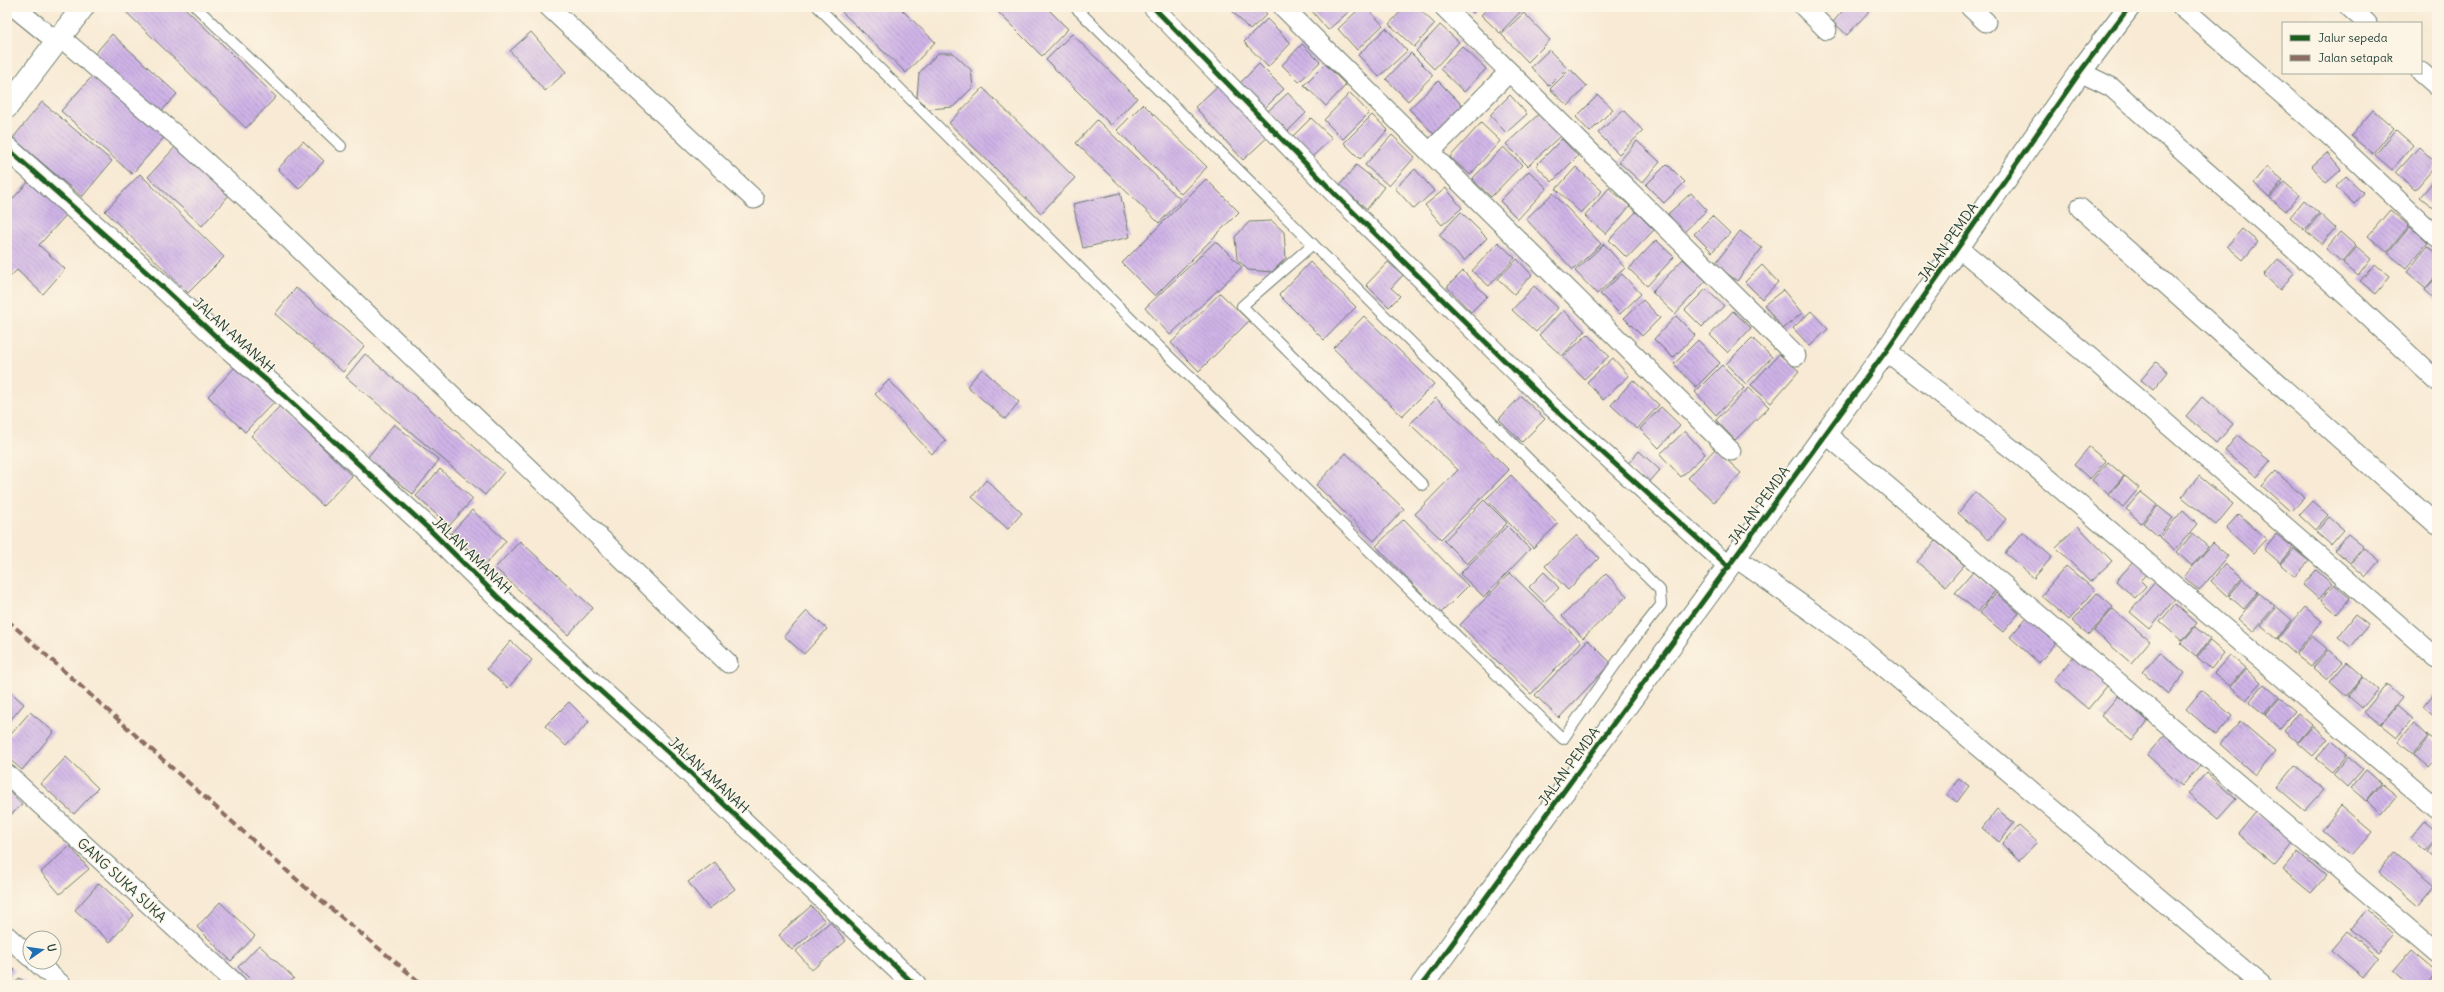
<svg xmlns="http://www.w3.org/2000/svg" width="2444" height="992" viewBox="0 0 2444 992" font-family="Delius,sans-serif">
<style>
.building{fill:url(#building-back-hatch)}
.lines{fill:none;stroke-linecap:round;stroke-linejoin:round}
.service-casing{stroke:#6b7a6c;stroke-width:12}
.minor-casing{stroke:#6b7a6c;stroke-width:21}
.tertiary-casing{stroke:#6b7a6c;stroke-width:24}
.service{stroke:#fff;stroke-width:10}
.minor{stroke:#fff;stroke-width:19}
.tertiary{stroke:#fff;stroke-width:22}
.quiet{stroke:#8d6e63;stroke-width:4;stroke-dasharray:8 4;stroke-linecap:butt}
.cycleway-casing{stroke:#fcf5e5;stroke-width:8}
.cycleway{stroke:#1b5e20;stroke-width:5}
.labels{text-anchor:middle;stroke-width:3;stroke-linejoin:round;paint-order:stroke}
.street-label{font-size:14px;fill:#1f3d34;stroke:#fcf5e5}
</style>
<defs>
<pattern id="building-back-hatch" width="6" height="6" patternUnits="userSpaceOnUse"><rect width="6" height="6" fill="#cfb3e7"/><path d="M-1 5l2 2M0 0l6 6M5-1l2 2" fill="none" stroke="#a793bc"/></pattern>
</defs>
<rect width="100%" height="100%" fill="#fcf5e5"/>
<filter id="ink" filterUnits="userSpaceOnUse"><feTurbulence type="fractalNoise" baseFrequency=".025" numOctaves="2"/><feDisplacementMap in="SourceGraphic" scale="8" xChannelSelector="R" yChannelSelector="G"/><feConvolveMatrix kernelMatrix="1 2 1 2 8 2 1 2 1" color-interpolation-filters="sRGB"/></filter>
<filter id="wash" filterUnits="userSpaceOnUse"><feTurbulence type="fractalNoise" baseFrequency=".012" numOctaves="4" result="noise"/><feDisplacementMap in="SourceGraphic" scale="16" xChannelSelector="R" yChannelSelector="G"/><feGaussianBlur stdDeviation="0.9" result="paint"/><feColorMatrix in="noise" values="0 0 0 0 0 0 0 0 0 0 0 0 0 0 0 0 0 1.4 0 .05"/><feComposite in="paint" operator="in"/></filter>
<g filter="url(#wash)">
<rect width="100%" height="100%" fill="#f8ead4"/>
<g id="blocks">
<g class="building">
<path d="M121 7H184L276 97 246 128Z"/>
<path d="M846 7H899L935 42 906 73 841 11Z"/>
<path d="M993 7H1046L1068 29 1042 56Z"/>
<path d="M1238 7H1260L1267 14 1250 30 1233 12Z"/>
<path d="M1315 7H1351L1353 8 1328 30 1311 10Z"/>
<path d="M1361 7H1366L1383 25 1357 50 1338 29Z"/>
<path d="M1405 7H1417L1435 24 1414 47 1389 24Z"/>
<path d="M1466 7H1478L1473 13Z"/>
<path d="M1489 7H1525L1500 33 1481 15Z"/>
<path d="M1846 7H1873L1847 35 1833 22Z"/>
<path d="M1524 13 1550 40 1528 62 1501 34Z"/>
<path d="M1267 19 1291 43 1268 67 1244 42Z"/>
<path d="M1440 25 1459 42 1434 69 1416 51Z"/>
<path d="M1386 28 1407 51 1379 77 1358 55Z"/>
<path d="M531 32 566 72 545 91 510 51Z"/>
<path d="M112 34 177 94 158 115 93 56Z"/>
<path d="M1072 34 1137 98 1111 125 1046 60Z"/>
<path d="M1302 44 1320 62 1299 82 1282 65Z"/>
<path d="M1462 46 1486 69 1464 92 1440 69Z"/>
<path d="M1549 50 1567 68 1549 86 1531 67Z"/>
<path d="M938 53H953L971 70 973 87 953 107 929 109 917 97 919 73Z"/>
<path d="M1411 53 1433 75 1408 101 1386 79Z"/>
<path d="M1259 64 1284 89 1264 109 1239 84Z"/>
<path d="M1325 64 1346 85 1326 106 1304 85Z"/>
<path d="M1570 69 1587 86 1568 106 1550 89Z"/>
<path d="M96 72 166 135 132 174 61 111Z"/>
<path d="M1438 81 1464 107 1436 136 1409 109Z"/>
<path d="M1222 82 1271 134 1243 160 1195 107Z"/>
<path d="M983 88 1075 178 1041 213 949 123Z"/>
<path d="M1288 93 1306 113 1287 132 1268 111Z"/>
<path d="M1350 93 1369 113 1343 139 1324 120Z"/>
<path d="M1510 95 1527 114 1506 133 1490 115Z"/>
<path d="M1598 95 1613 109 1590 132 1576 117Z"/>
<path d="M42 102 112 161 82 197 13 138Z"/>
<path d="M1143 104 1207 167 1181 194 1117 130Z"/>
<path d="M1623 110 1643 131 1619 154 1598 133Z"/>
<path d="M2373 110 2394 128 2373 154 2351 136Z"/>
<path d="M1540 113 1561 135 1528 166 1506 144Z"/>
<path d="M1372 115 1388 130 1360 159 1344 143Z"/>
<path d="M1311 118 1332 138 1312 157 1292 137Z"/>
<path d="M1097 120 1181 200 1159 223 1076 143Z"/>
<path d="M1481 123 1500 141 1470 175 1450 157Z"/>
<path d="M2396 130 2413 145 2392 170 2375 155Z"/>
<path d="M1392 135 1415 157 1389 186 1365 165Z"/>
<path d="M1562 139 1578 156 1552 182 1536 165Z"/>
<path d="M303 141 324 161 299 189 278 169Z"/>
<path d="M1637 141 1660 162 1642 183 1619 162Z"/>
<path d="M176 146 230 194 202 226 148 177Z"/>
<path d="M1503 147 1522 165 1491 197 1472 179Z"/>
<path d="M2419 147 2437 164 2415 190 2396 173Z"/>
<path d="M2327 153 2341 170 2326 183 2312 166Z"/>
<path d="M1667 164 1685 182 1664 203 1646 185Z"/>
<path d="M1356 165 1384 187 1367 209 1339 186Z"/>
<path d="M1576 167 1602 191 1581 213 1556 189Z"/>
<path d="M2267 167 2283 180 2269 197 2254 183Z"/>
<path d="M1415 169 1434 191 1414 209 1395 188Z"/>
<path d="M1529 171 1547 188 1518 219 1500 201Z"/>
<path d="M140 174 224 257 188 293 105 211Z"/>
<path d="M2346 176 2364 193 2354 204 2336 187Z"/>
<path d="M2437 177V209L2436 210 2420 197Z"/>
<path d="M31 179 68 213 39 245 65 269 43 294 17 270 7 280V205Z"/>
<path d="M1206 179 1239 212 1155 296 1122 263Z"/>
<path d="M2284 182 2299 195 2286 211 2270 198Z"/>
<path d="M1446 188 1462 208 1442 225 1425 205Z"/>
<path d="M1609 188 1630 206 1606 234 1585 216Z"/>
<path d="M1120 193 1130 237 1083 248 1073 204Z"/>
<path d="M1553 193 1601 244 1573 270 1526 219Z"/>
<path d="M1691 193 1707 210 1684 232 1668 214Z"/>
<path d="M2304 200 2319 213 2304 230 2290 217Z"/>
<path d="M2390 210 2409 226 2387 252 2368 236Z"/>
<path d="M1461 212 1487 238 1464 261 1439 235Z"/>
<path d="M1636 212 1654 230 1627 258 1609 240Z"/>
<path d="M2320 214 2335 228 2322 244 2306 231Z"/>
<path d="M1712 216 1730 233 1712 252 1694 234Z"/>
<path d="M1272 221 1284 232 1286 258 1272 272 1248 270 1237 259 1235 237 1249 222Z"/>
<path d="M2410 227 2428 243 2406 268 2388 253Z"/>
<path d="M2242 229 2258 242 2243 260 2227 246Z"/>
<path d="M1740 231 1762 248 1737 281 1715 264Z"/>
<path d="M2340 232 2356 246 2342 262 2326 249Z"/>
<path d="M1656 240 1674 257 1647 286 1629 269Z"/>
<path d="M1216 241 1242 267 1170 335 1145 308Z"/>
<path d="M1498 242 1515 258 1489 286 1472 271Z"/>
<path d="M1604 244 1625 268 1597 294 1575 271Z"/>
<path d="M2428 246 2437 253V275L2426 288 2407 272Z"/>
<path d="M2357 247 2371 259 2358 276 2343 263Z"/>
<path d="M1517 259 1532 275 1514 294 1498 279Z"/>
<path d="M1683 259 1706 281 1675 314 1652 292Z"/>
<path d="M2278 259 2294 273 2280 290 2264 275Z"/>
<path d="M1310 262 1356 307 1324 340 1279 295Z"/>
<path d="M1388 262 1403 275 1391 288 1400 296 1389 307 1366 285Z"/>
<path d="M2375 264 2390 277 2376 294 2360 281Z"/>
<path d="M1762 265 1778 282 1762 299 1745 282Z"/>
<path d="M1463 271 1487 296 1471 312 1447 287Z"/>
<path d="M1622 274 1641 294 1620 314 1600 294Z"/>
<path d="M2437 276V301L2425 290Z"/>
<path d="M1534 286 1558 308 1536 332 1512 310Z"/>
<path d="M296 288 364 346 343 372 275 314Z"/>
<path d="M1706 289 1724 306 1702 327 1685 310Z"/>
<path d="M1783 290 1802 313 1783 329 1764 305Z"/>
<path d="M1220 293 1249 321 1199 371 1171 343Z"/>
<path d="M1643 300 1660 318 1642 336 1624 318Z"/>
<path d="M1563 310 1585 331 1562 356 1539 335Z"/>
<path d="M1733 311 1751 328 1728 353 1710 335Z"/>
<path d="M1811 311 1828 329 1810 346 1793 328Z"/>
<path d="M1364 316 1434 384 1402 416 1333 348Z"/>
<path d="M1676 316 1695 335 1673 358 1654 339Z"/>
<path d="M1588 334 1609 356 1584 379 1563 357Z"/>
<path d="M1752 338 1772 357 1746 384 1726 364Z"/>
<path d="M1698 340 1720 363 1696 387 1674 364Z"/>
<path d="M365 354 504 472 485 495 346 377Z"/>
<path d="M1779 354 1799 371 1771 403 1751 385Z"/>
<path d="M1613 358 1629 376 1603 400 1587 382Z"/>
<path d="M2156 362 2168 372 2153 390 2141 380Z"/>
<path d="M238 364 275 401 245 432 208 396Z"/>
<path d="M1722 365 1744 388 1716 415 1695 392Z"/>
<path d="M982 369 1019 402 1005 419 967 386Z"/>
<path d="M889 380 946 441 932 454 875 394Z"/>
<path d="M1633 380 1659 405 1637 429 1611 405Z"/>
<path d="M1749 388 1769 407 1735 440 1716 420Z"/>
<path d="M1521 396 1545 419 1522 442 1499 419Z"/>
<path d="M2202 397 2233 424 2217 443 2186 416Z"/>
<path d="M1436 398 1509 470 1441 539 1415 514 1458 470 1410 424Z"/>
<path d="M280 406 352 476 323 506 251 436Z"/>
<path d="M1661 407 1680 425 1659 448 1640 429Z"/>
<path d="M394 424 439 460 413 494 367 458Z"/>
<path d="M1685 431 1705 454 1681 477 1660 454Z"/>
<path d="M2237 435 2270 461 2257 477 2225 451Z"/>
<path d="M2089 447 2106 461 2090 479 2074 465Z"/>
<path d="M1715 449 1741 473 1714 502 1688 478Z"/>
<path d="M1639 451 1660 470 1647 485 1626 466Z"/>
<path d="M1346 453 1404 509 1374 541 1316 485Z"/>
<path d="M2108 462 2124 476 2108 494 2092 480Z"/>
<path d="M440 469 473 499 449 526 416 496Z"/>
<path d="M2276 471 2304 498 2291 512 2262 486Z"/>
<path d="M1511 475 1558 524 1533 548 1486 499Z"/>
<path d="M2125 476 2139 488 2123 507 2109 495Z"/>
<path d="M2199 476 2233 504 2216 525 2182 497Z"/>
<path d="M986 480 1022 513 1008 529 972 497Z"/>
<path d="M1975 492 2006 519 1989 540 1958 513Z"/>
<path d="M2141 492 2157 505 2141 523 2126 509Z"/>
<path d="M1484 500 1507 523 1467 564 1444 541Z"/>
<path d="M2312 501 2328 515 2315 530 2299 515Z"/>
<path d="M2158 506 2173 518 2158 536 2143 523Z"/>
<path d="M472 510 506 541 485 565 451 533Z"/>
<path d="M2183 510 2198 524 2175 550 2160 537Z"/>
<path d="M2239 514 2266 539 2253 553 2226 528Z"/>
<path d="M2329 517 2344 530 2331 545 2316 532Z"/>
<path d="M1404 519 1468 586 1441 613 1376 546Z"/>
<path d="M1507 526 1530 549 1484 597 1460 574Z"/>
<path d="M2078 526 2112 561 2090 582 2056 547Z"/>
<path d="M2023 532 2052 557 2034 578 2005 553Z"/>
<path d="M2193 533 2208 547 2192 566 2177 552Z"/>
<path d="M2276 534 2293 547 2280 563 2264 549Z"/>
<path d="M2348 534 2364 547 2350 563 2335 550Z"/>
<path d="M1577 535 1599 558 1568 590 1545 566Z"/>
<path d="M520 541 593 608 568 635 495 568Z"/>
<path d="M1936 541 1964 565 1946 586 1917 562Z"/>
<path d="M2213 543 2228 556 2199 591 2184 577Z"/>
<path d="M2365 548 2380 561 2366 577 2351 564Z"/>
<path d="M2294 549 2309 561 2295 577 2280 564Z"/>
<path d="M2135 560 2149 572 2141 581 2146 586 2135 598 2116 581Z"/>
<path d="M2225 564 2242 578 2227 596 2211 581Z"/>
<path d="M2066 566 2095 590 2069 620 2041 596Z"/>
<path d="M2316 570 2332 584 2319 599 2303 585Z"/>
<path d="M1544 572 1559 588 1544 602 1529 587Z"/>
<path d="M1973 572 1995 591 1978 612 1955 593Z"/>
<path d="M1510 573 1581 642 1531 694 1460 625Z"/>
<path d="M1606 574 1627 596 1583 638 1562 616Z"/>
<path d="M2243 579 2258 592 2244 609 2229 596Z"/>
<path d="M2155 582 2165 591 2169 585 2179 594 2150 629 2130 612Z"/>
<path d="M2334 585 2350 598 2337 614 2321 600Z"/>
<path d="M1996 593 2019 613 2003 632 1980 613Z"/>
<path d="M2097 593 2113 607 2089 635 2072 621Z"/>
<path d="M2259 593 2275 606 2253 632 2238 619Z"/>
<path d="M2175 604 2197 623 2182 641 2160 622Z"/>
<path d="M2277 607 2292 620 2277 639 2261 625Z"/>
<path d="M2305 607 2322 621 2295 654 2278 639Z"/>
<path d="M2113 609 2150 641 2131 663 2094 631Z"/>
<path d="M807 611 827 629 804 654 784 636Z"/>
<path d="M2355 615 2368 625 2351 647 2338 637Z"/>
<path d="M2027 617 2056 643 2039 663 2010 637Z"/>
<path d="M2195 627 2210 639 2196 656 2181 644Z"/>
<path d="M2312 636 2327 649 2311 667 2296 655Z"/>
<path d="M1588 640 1611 663 1559 718 1535 695Z"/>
<path d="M511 641 532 660 508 688 487 669Z"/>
<path d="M2210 641 2224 653 2211 669 2197 657Z"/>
<path d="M2328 650 2343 662 2327 680 2313 668Z"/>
<path d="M2160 652 2185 673 2168 694 2143 672Z"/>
<path d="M2230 655 2245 668 2230 686 2214 673Z"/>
<path d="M2074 656 2108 685 2088 709 2054 680Z"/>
<path d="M2347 662 2363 676 2346 696 2330 682Z"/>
<path d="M2246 669 2261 683 2246 700 2231 687Z"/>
<path d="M2363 677 2378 690 2362 708 2348 696Z"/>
<path d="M2264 684 2279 697 2264 714 2249 702Z"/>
<path d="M2387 684 2402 698 2380 725 2364 712Z"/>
<path d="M7 689 24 704 7 724Z"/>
<path d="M2202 690 2232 716 2216 735 2186 709Z"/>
<path d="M2437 690V719L2423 707Z"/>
<path d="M2118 696 2148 721 2132 741 2101 716Z"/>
<path d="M2280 698 2295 711 2280 728 2265 715Z"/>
<path d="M569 702 589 722 566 746 545 726Z"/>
<path d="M2397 706 2412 719 2397 737 2381 724Z"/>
<path d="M30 712 54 732 22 770 7 757V739Z"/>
<path d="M2298 713 2312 725 2298 742 2284 730Z"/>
<path d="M2240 721 2275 751 2255 775 2220 744Z"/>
<path d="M2414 723 2428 736 2413 754 2398 742Z"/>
<path d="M2313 726 2328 739 2313 756 2298 743Z"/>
<path d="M2166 733 2201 764 2182 786 2147 755Z"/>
<path d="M2429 737 2437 743V757L2428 767 2414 755Z"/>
<path d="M2332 741 2347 754 2332 772 2316 759Z"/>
<path d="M2348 756 2363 769 2347 787 2333 774Z"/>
<path d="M66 757 98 788 74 814 41 784Z"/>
<path d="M2295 765 2324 790 2305 811 2277 787Z"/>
<path d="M2366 770 2381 783 2366 801 2351 788Z"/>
<path d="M2206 773 2236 799 2218 819 2188 794Z"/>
<path d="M1959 778 1969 786 1957 802 1947 795Z"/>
<path d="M2382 784 2397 796 2382 814 2367 801Z"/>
<path d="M7 788 22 805 7 818Z"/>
<path d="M2341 806 2372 832 2351 856 2321 830Z"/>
<path d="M1997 809 2014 823 1999 842 1982 828Z"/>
<path d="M2256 812 2293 843 2275 865 2238 834Z"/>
<path d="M2424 821 2437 832V837L2425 851 2410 838Z"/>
<path d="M2019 826 2037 842 2019 861 2002 844Z"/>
<path d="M2437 839V861L2427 852Z"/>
<path d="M70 846 89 869 60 894 41 872Z"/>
<path d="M2298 852 2326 876 2311 893 2283 870Z"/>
<path d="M2395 852 2435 886 2418 906 2378 872Z"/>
<path d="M715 862 735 889 709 909 688 882Z"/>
<path d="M99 883 134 915 110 942 75 910Z"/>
<path d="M220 902 255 936 231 961 197 927Z"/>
<path d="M811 906 825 921 792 950 778 935Z"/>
<path d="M2366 910 2394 934 2378 952 2351 929Z"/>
<path d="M830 922 846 941 812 970 796 951Z"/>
<path d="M2347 931 2378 958 2363 977 2331 950Z"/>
<path d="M259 945 294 978 288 985H256L238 967Z"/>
<path d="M2411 950 2437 972 2428 985H2409L2393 971Z"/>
<path d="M7 963 15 970 7 980Z"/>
<path d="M19 978 28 985H14Z"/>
</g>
</g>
</g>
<g filter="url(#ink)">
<use href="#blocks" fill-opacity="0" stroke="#6b7a6c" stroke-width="1"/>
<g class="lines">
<g class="service-casing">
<g id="service">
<path d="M196 7 341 146"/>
<path d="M818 7 1142 330 1563 739 1627 648 1661 605 1660 590 1075 7"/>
<path d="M1313 244 1242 306 1423 485"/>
</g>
</g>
<g class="minor-casing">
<g id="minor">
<path d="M14 7 57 42"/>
<path d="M549 7 754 199"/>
<path d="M1153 7 1343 202 1551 406 1729 567"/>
<path d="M1283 7 1731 451"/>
<path d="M1444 7 1796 356"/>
<path d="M1804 7 1827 30"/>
<path d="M1970 7 1986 22"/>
<path d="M2182 7 2331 137 2437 237"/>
<path d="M2349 7 2367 23"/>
<path d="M60 37 184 142 246 198 545 484 728 663"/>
<path d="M2080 72 2111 87 2352 301 2437 381"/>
<path d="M2421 72 2437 86"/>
<path d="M1430 152 1509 72"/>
<path d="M2080 208 2437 525"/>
<path d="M1959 248 2092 359 2437 658"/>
<path d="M1886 351 2035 467 2437 809"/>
<path d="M1826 434 2437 953"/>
<path d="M1736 558 1857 644 2262 985"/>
<path d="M7 774 237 985"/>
<path d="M7 936 30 957"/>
<path d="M36 962 62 985"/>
</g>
</g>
<g class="tertiary-casing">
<g id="tertiary">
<path d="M7 107 83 7"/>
<path d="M7 148 153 278 224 344 286 397 430 530 511 610 692 774 915 985"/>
<path d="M1422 985 1886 351 2080 72 2129 7"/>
</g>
</g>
<use href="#service" class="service"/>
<use href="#minor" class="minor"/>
<use href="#tertiary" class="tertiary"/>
<path class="quiet" d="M7 620 305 887 423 985"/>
<g class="cycleway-casing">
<g id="cycleway">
<path d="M1153 7 1343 202 1551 406 1729 567"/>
<path d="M7 148 153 278 224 344 286 397 430 530 511 610 692 774 915 985"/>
<path d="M1422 985 1886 351 2080 72 2129 7"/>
</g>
</g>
<use href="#cycleway" class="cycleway"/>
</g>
</g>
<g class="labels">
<g class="street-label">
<text transform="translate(1948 242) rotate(-55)" y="5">JALAN PEMDA</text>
<text transform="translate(234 335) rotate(42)" y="5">JALAN AMANAH</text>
<text transform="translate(1759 505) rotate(-54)" y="5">JALAN PEMDA</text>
<text transform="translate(472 555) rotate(44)" y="5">JALAN AMANAH</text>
<text transform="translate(1569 766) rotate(-54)" y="5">JALAN PEMDA</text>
<text transform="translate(709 775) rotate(43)" y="5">JALAN AMANAH</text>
<text transform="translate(122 880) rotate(43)" y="5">GANG SUKA SUKA</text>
</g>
</g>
<rect width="2444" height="992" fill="none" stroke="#fcf5e5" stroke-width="24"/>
<rect x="2282" y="22" width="140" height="52" fill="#fcf5e5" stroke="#a4ab9e"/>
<rect x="2290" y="35" width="20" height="6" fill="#1b5e20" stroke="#a4ab9e"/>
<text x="2318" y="42" font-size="12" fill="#1f3d34">Jalur sepeda</text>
<rect x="2290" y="55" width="20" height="6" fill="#8d6e63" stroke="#a4ab9e"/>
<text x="2318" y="62" font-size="12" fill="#1f3d34">Jalan setapak</text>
<g transform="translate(42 950) rotate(77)"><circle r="19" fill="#fcf5e5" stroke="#a4ab9e"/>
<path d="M0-3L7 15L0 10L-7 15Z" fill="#1f6fb2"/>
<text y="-6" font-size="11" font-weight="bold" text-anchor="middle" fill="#1f3d34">U</text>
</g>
</svg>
